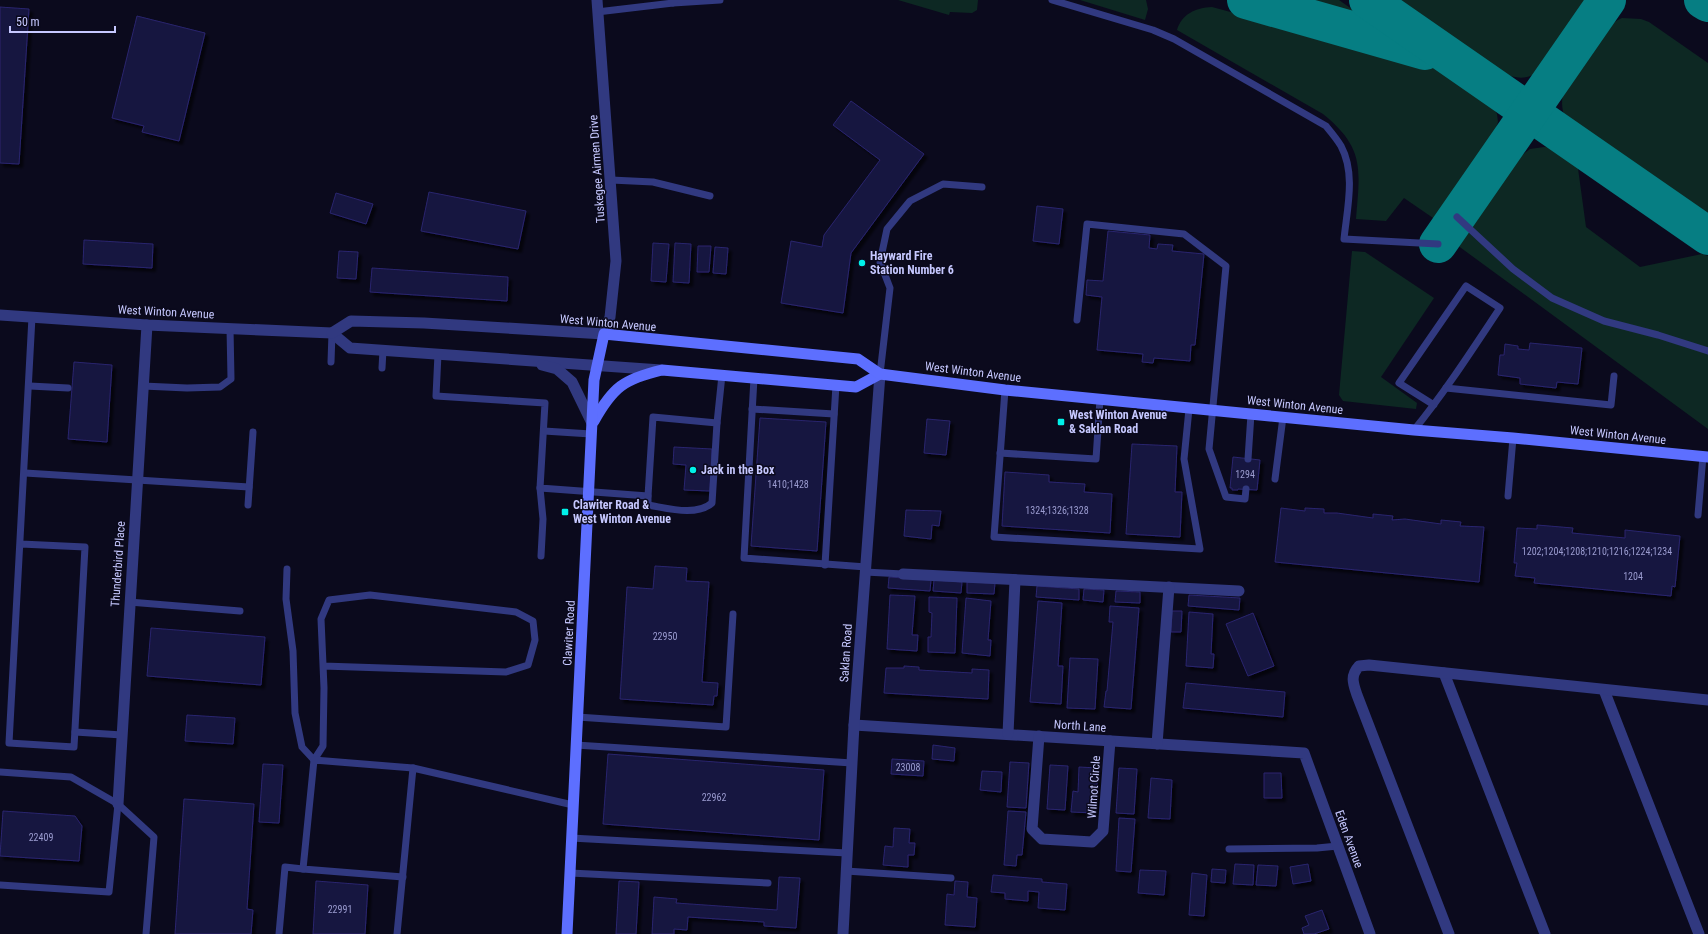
<svg xmlns="http://www.w3.org/2000/svg" width="1708" height="934" viewBox="0 0 1708 934" font-family="'Roboto Condensed',sans-serif">
<style>
.green{fill:#0d2823}
.lines{fill:none;stroke-linecap:round;stroke-linejoin:round}
.taxiway{stroke:#067e83;stroke-width:38}
.building{fill:#181540;stroke:#29256e;filter:url(#shadow)}
.service{stroke:#313980;stroke-width:7}
.minor{stroke:#313980;stroke-width:11}
.tertiary{stroke:#313980;stroke-width:11}
.secondary{stroke:#5d6fff;stroke-width:11}
.poi-dot{fill:#00f1e9;stroke:#0b0a1d;stroke-width:1.5}
.labels{text-anchor:middle;stroke-width:3;stroke-linejoin:round;paint-order:stroke}
.number-label{font-size:10px;fill:#9a9bcf}
.street-label{font-size:12px;fill:#c6c8ff;stroke:#0b0a1d}
.poi-label{font-size:12px;font-weight:bold;fill:#c6c8ff;stroke:#0b0a1d;text-anchor:start}
</style>
<defs>
<filter id="shadow"><feDropShadow dx="3.5" dy="3.5" stdDeviation="1" flood-color="#0009"/></filter>
</defs>
<rect width="100%" height="100%" fill="#0b0a1d"/>
<g class="green">
<path d="M898 0H978L977 10 972 13 950 12 949 15Z"/>
<path d="M1080 0H1146L1148 9 1145 20Z"/>
<path d="M1301 0H1339L1360 15 1348 14Z"/>
<path d="M1399 0H1588L1543 67C1531 80 1518 80 1503 73Z"/>
<path d="M1212 7 1446 70 1489 101 1497 114 1498 122 1494 133 1488 146 1436 220 1404 198 1386 221 1356 219C1360 169 1365 148 1323 114L1177 30C1182 14 1195 8 1212 7Z"/>
<path d="M1622 18 1641 19 1649 22 1708 63V222L1576 131C1561 119 1559 101 1566 85 1580 65 1599 27 1622 18Z"/>
<path d="M1544 147 1557 148 1577 161 1586 227 1640 267 1702 254 1708 256V429L1457 245 1518 158 1530 149Z"/>
<path d="M1352 251 1365 252 1434 298 1381 377 1417 403 1416 409 1343 401 1339 395Z"/>
</g>
<g class="lines">
<g class="taxiway">
<path d="M1246 0 1425 51"/>
<path d="M1368 0 1708 236"/>
<path d="M1703 0 1708 3"/>
<path d="M1438 244 1607 0"/>
</g>
</g>
<g class="building">
<path d="M0 7 29 9 19 164 0 163Z"/>
<path d="M137 16 205 33 179 141 142 132 144 126 112 118Z"/>
<path d="M851 101 924 154 851 253 843 313 781 303 791 241 822 247 824 235 880 160 833 125Z"/>
<path d="M429 192 526 211 518 249 421 231Z"/>
<path d="M336 193 373 204 366 224 330 213Z"/>
<path d="M1037 206 1063 209 1059 244 1033 241Z"/>
<path d="M1108 231 1150 235 1149 248 1157 249 1158 244 1173 245 1172 251 1204 254 1195 345H1191L1190 361 1154 358 1153 363 1142 362 1143 354 1097 350 1102 297 1086 295 1087 280 1103 281Z"/>
<path d="M84 240 153 244 152 268 83 264Z"/>
<path d="M653 243 669 244 666 282 651 281Z"/>
<path d="M675 243 691 244 689 283 673 282Z"/>
<path d="M698 246H711L709 272H697Z"/>
<path d="M715 247 728 248 726 274 713 273Z"/>
<path d="M339 251 358 252 356 279 337 278Z"/>
<path d="M372 268 508 277 507 301 370 292Z"/>
<path d="M1530 343 1582 348 1578 384 1557 382 1556 388 1520 384V378L1498 375 1500 355H1504L1505 344 1518 346V349L1529 350Z"/>
<path d="M74 362 112 365 107 442 68 439Z"/>
<path d="M760 418 826 422 817 551 751 546Z"/>
<path d="M927 419 950 421 946 455 924 453Z"/>
<path d="M1132 444 1177 446 1175 492H1182L1180 537 1126 534Z"/>
<path d="M674 447 712 449 710 491 684 490 686 465 673 464Z"/>
<path d="M1233 457 1260 460 1257 490 1238 489V490H1232V488H1230Z"/>
<path d="M1005 472 1049 475V482L1085 484 1084 492 1112 494 1110 533 1002 526Z"/>
<path d="M1281 508 1305 511V508L1324 509V513H1337L1373 518V514L1393 516 1392 520 1405 519 1441 524V520L1461 522 1460 526 1484 527 1479 582 1275 562Z"/>
<path d="M906 510 941 511 939 526 932 525 931 539 904 536Z"/>
<path d="M1537 525 1573 528 1572 533 1625 538V530L1680 536 1675 587 1672 586 1671 596 1534 583 1535 578 1515 576 1517 563H1514L1517 528 1537 529Z"/>
<path d="M655 566 687 568 686 581 709 582 702 682 718 683 717 696H714L713 705 620 699 627 587 653 589Z"/>
<path d="M889 577 931 580 930 591 888 588Z"/>
<path d="M934 580 962 582 961 593 933 591Z"/>
<path d="M967 582 995 583 994 594 967 593Z"/>
<path d="M1037 586 1079 589V600L1036 597Z"/>
<path d="M1084 589 1104 590 1103 602 1083 600Z"/>
<path d="M1116 591 1140 592V603L1115 602Z"/>
<path d="M890 595 915 596 912 635H918L917 651 887 649Z"/>
<path d="M1189 595 1240 598 1239 610 1188 606Z"/>
<path d="M929 597 957 598 955 653 928 652V637H931L932 613 929 612Z"/>
<path d="M966 598 991 601 988 640H991L990 656 962 653Z"/>
<path d="M1038 601 1062 603 1058 666H1063L1061 704 1030 702Z"/>
<path d="M1110 606 1139 608 1131 709 1104 707 1106 691H1107L1113 622H1109Z"/>
<path d="M1172 611H1182L1181 632H1171Z"/>
<path d="M1189 612 1213 614 1211 654H1214L1213 668 1186 666Z"/>
<path d="M1253 613 1274 666 1248 676 1226 624Z"/>
<path d="M151 628 265 637 261 685 147 676Z"/>
<path d="M1070 658 1098 659 1095 709 1067 708Z"/>
<path d="M904 666 919 667V670L972 673V669L989 670 988 699 884 693 886 668H904Z"/>
<path d="M1186 683 1285 692 1283 717 1183 708Z"/>
<path d="M187 715 235 718 233 744 185 741Z"/>
<path d="M933 745 955 748 954 761 932 759Z"/>
<path d="M608 754 824 770 819 840 603 824Z"/>
<path d="M892 759 924 761 923 776 891 774Z"/>
<path d="M1010 762 1029 763 1026 808 1007 807Z"/>
<path d="M263 764 283 765 279 823 259 822Z"/>
<path d="M1050 765 1068 766 1065 810 1047 809Z"/>
<path d="M1079 767 1098 768 1095 813 1071 812 1073 791 1078 792Z"/>
<path d="M1119 768 1137 769 1134 814 1116 813Z"/>
<path d="M982 771 1002 772 1001 792 980 790Z"/>
<path d="M1264 773H1281L1282 798H1264Z"/>
<path d="M1151 778 1172 780 1170 819 1148 818Z"/>
<path d="M184 799 254 804 247 909 253 910 251 934H175Z"/>
<path d="M3 811 75 816 82 826 79 861 0 856Z"/>
<path d="M1008 811 1026 812 1022 855H1017L1016 866 1004 865Z"/>
<path d="M1119 818 1135 819 1131 872 1116 871Z"/>
<path d="M894 828 910 829 909 843H915L914 855H908V867L883 865 885 846 893 847Z"/>
<path d="M1235 864 1254 865 1253 885 1233 884Z"/>
<path d="M1308 864 1311 881 1293 884 1290 867Z"/>
<path d="M1258 865 1278 866 1276 886 1256 885Z"/>
<path d="M1212 869 1226 870 1225 883 1211 882Z"/>
<path d="M1140 870 1166 871 1164 895 1138 893Z"/>
<path d="M1192 873 1207 875 1204 916 1189 915Z"/>
<path d="M993 875 1042 879V882L1067 884 1065 910 1038 908 1039 892 1028 891V901L1005 899V893L991 892Z"/>
<path d="M779 877 800 878 796 928 764 926V922L688 917 687 930 674 929V934H652L654 897 677 899 676 903 777 910Z"/>
<path d="M316 881 368 885 365 934H313Z"/>
<path d="M619 881 639 882 636 934H616Z"/>
<path d="M955 881 968 882 967 897 977 898 975 927 945 925 947 894 954 895Z"/>
<path d="M1322 910 1329 929 1314 934H1304L1302 928 1309 925 1305 916Z"/>
</g>
<g class="lines">
<g class="service">
<path d="M1052 0 1153 30 1174 39 1326 126C1331 132 1337 139 1341 146 1356 174 1347 209 1344 239L1438 244"/>
<path d="M673 3 720 0"/>
<path d="M597 12 673 3 675 0"/>
<path d="M611 180 653 182 710 196"/>
<path d="M1457 217 1513 269 1552 298 1604 321 1658 335 1708 351"/>
<path d="M1077 320 1087 224 1184 234 1226 266 1209 449 1226 497 1245 499 1246 489"/>
<path d="M438 354 436 396 545 403 540 488 648 496 653 417 717 423 722 375"/>
<path d="M331 362 332 333"/>
<path d="M382 368 383 350"/>
<path d="M880 374 890 288 880 262 887 229 910 201 943 184 982 187"/>
<path d="M754 378 744 558 866 567"/>
<path d="M30 386 68 388"/>
<path d="M143 386 187 388 220 387 231 379 230 328"/>
<path d="M1446 388 1611 405 1614 376"/>
<path d="M1005 390 994 537 1200 549 1184 459 1189 409"/>
<path d="M752 409 834 414"/>
<path d="M1414 430C1445 392 1472 350 1500 308L1466 286 1399 383 1434 405"/>
<path d="M544 431 591 434"/>
<path d="M1000 453 1096 459 1100 399"/>
<path d="M1248 459 1251 414"/>
<path d="M25 473 249 487"/>
<path d="M1275 479 1283 417"/>
<path d="M540 488 543 519 541 556"/>
<path d="M648 496V505C667 508 696 517 712 503L717 423"/>
<path d="M1508 496 1513 438"/>
<path d="M248 505 253 432"/>
<path d="M1698 515 1703 456"/>
<path d="M21 544 85 547 74 747 9 743 32 317"/>
<path d="M825 565 836 385"/>
<path d="M287 569 286 599 293 651 295 713 302 747 314 760 323 746 324 688 321 619 329 600 370 595 516 612 533 621 535 640 528 665 506 672 323 666"/>
<path d="M865 572 903 574"/>
<path d="M129 602 240 611"/>
<path d="M577 717 726 727 733 614"/>
<path d="M75 732 122 735"/>
<path d="M576 745 852 763"/>
<path d="M0 772 71 777 118 804 154 837 146 934"/>
<path d="M571 838 847 853"/>
<path d="M1229 849 1317 848 1338 846"/>
<path d="M846 871 951 878"/>
<path d="M570 873 768 883"/>
<path d="M403 877 303 869 314 760 413 768"/>
<path d="M0 885 109 892 118 804"/>
<path d="M279 934 285 867 303 869"/>
<path d="M397 934 413 768 573 805"/>
</g>
<g class="minor">
<path d="M597 0 616 261 610 317 604 334"/>
<path d="M903 574 1239 591"/>
<path d="M1444 673 1545 934"/>
<path d="M1604 690 1699 934"/>
<path d="M854 725 1304 753 1370 934"/>
<path d="M1008 734 1015 580"/>
<path d="M1039 736 1032 829 1042 839 1092 842 1103 831 1110 741"/>
<path d="M1157 744 1169 587"/>
<path d="M118 804 147 325"/>
<path d="M843 934 854 725 880 374"/>
<path d="M1449 934 1357 695C1353 683 1350 676 1359 666L1369 665 1708 700"/>
</g>
<g class="tertiary">
<path d="M0 315 147 325 332 333 350 348 661 370"/>
<path d="M332 333 351 321 424 323 604 334"/>
<path d="M542 365 557 369 572 382 592 423"/>
</g>
<g class="secondary">
<path d="M594 421C613 387 624 379 662 370L856 387 880 374"/>
<path d="M567 934 594 380 604 334 858 359 880 374 1005 390 1414 430 1513 438 1708 457"/>
</g>
</g>
<g class="poi-dot">
<circle cx="862" cy="263" r="4"/>
<rect x="1057" y="418" width="8" height="8" rx="2"/>
<circle cx="693" cy="470" r="4"/>
<rect x="561" y="508" width="8" height="8" rx="2"/>
</g>
<g class="labels">
<g class="number-label">
<text x="1245" y="478">1294</text>
<text x="788" y="488">1410;1428</text>
<text x="1057" y="514">1324;1326;1328</text>
<text x="1597" y="555">1202;1204;1208;1210;1216;1224;1234</text>
<text x="1633" y="580">1204</text>
<text x="665" y="640">22950</text>
<text x="908" y="771">23008</text>
<text x="714" y="801">22962</text>
<text x="41" y="841">22409</text>
<text x="340" y="913">22991</text>
</g>
<g class="street-label">
<text transform="translate(597 169) rotate(-94)" y="4">Tuskegee Airmen Drive</text>
<text transform="translate(166 312) rotate(3)" y="4">West Winton Avenue</text>
<text transform="translate(608 323) rotate(5)" y="4">West Winton Avenue</text>
<text transform="translate(973 372) rotate(7)" y="4">West Winton Avenue</text>
<text transform="translate(1295 405) rotate(6)" y="4">West Winton Avenue</text>
<text transform="translate(1618 435) rotate(6)" y="4">West Winton Avenue</text>
<text transform="translate(118 564) rotate(-86)" y="4">Thunderbird Place</text>
<text transform="translate(569 633) rotate(-87)" y="4">Clawiter Road</text>
<text transform="translate(846 653) rotate(-86)" y="4">Saklan Road</text>
<text transform="translate(1080 726) rotate(4)" y="4">North Lane</text>
<text transform="translate(1094 787) rotate(-86)" y="4">Wilmot Circle</text>
<text transform="translate(1349 839) rotate(70)" y="4">Eden Avenue</text>
</g>
<g class="poi-label">
<text x="870" y="260">Hayward Fire<tspan x="870" dy="14">Station Number 6</tspan></text>
<text x="1069" y="419">West Winton Avenue<tspan x="1069" dy="14">&amp; Saklan Road</tspan></text>
<text x="701" y="474">Jack in the Box</text>
<text x="573" y="509">Clawiter Road &amp;<tspan x="573" dy="14">West Winton Avenue</tspan></text>
</g>
</g>
<path d="M10 26v6h105v-6" fill="none" stroke="#c6c8ff" stroke-width="2"/>
<text x="16" y="26" font-size="12" fill="#c6c8ff" stroke="#0b0a1d" stroke-width="3" paint-order="stroke">50 m</text>
</svg>
